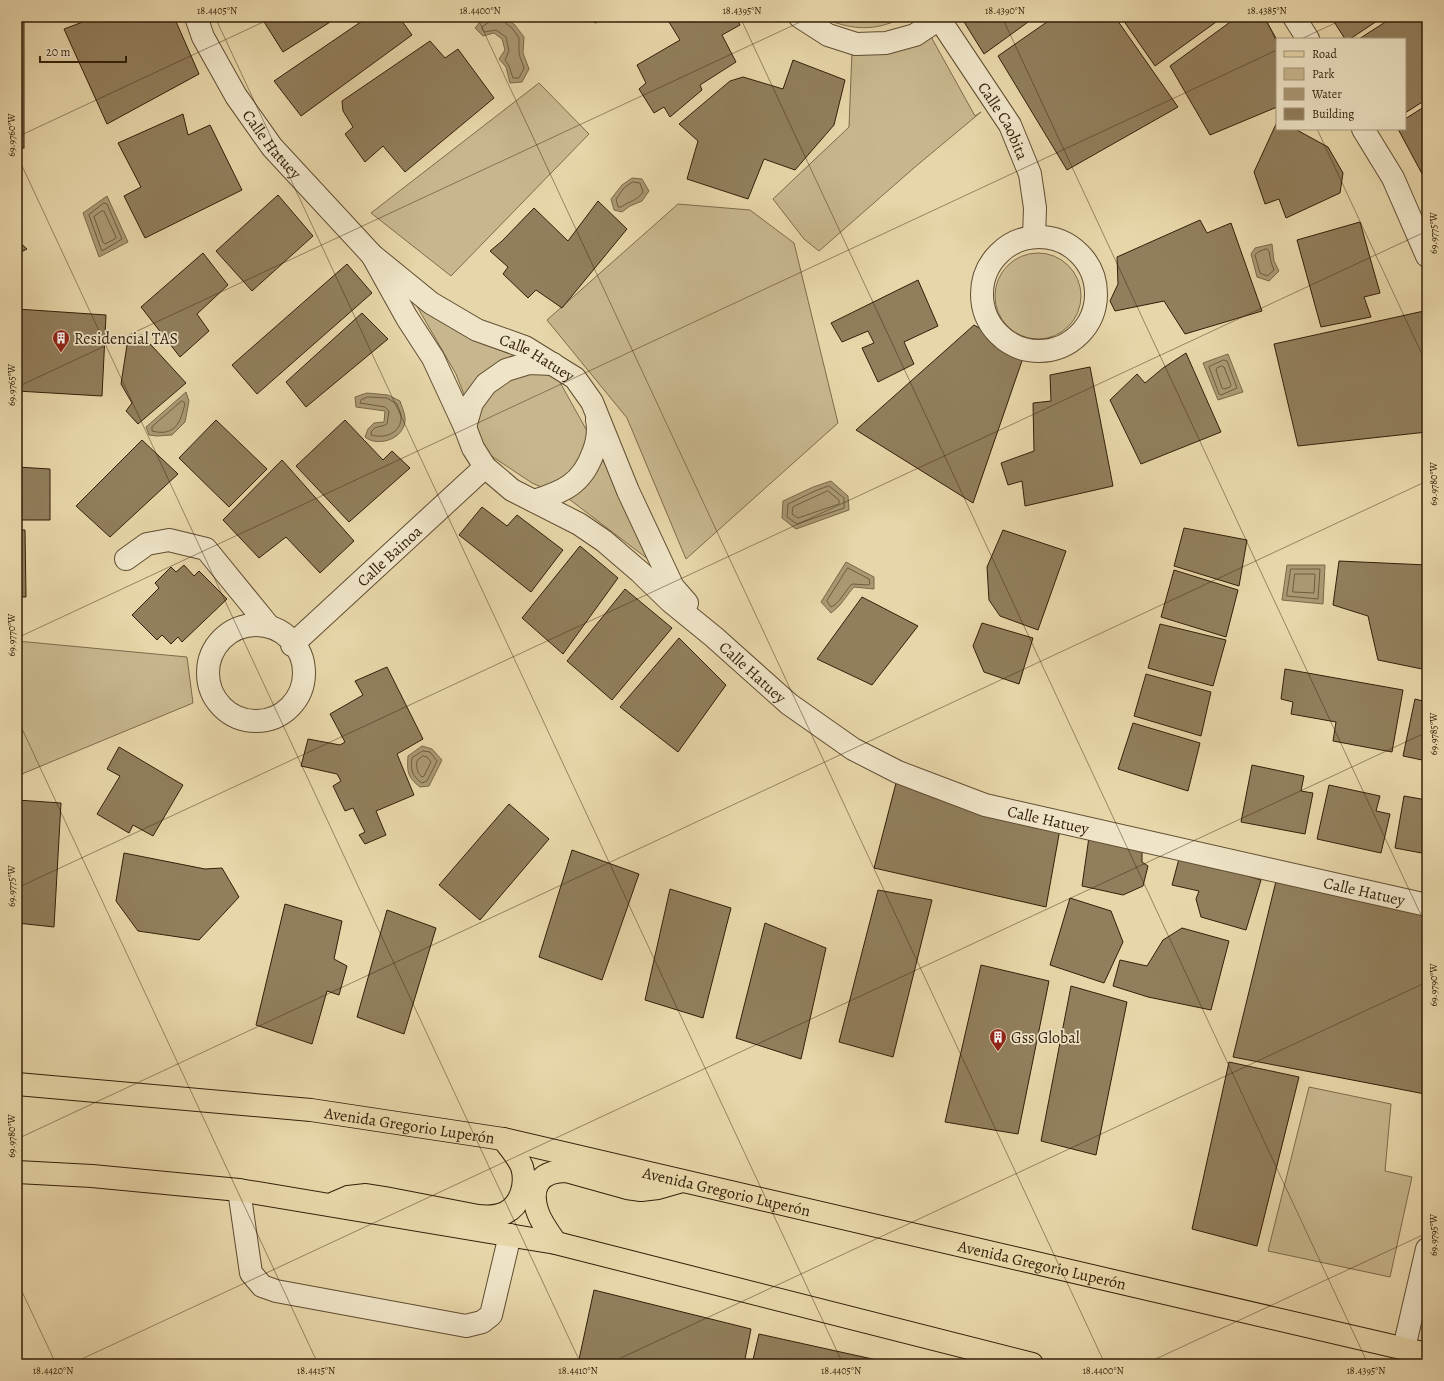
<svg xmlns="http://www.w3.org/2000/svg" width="1444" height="1381" viewBox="0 0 1444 1381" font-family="Alegreya,serif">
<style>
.green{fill:#c8b78e;stroke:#7e6b4c}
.water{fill:#aa9873;stroke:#7a6849}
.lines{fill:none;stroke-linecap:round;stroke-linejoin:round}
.shore{stroke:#6e5c3e;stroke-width:1}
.building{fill:#917e5c;stroke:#331f09}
.minor-casing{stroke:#604d31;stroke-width:24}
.major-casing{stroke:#331f09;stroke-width:24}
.minor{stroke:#efe4c7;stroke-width:22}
.major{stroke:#e7d6a9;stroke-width:22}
.ticks{fill:none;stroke:#331f09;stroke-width:1;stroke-opacity:0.45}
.labels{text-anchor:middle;stroke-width:3.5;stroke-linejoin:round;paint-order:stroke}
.street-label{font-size:16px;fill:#331f09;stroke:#efe4c7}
.poi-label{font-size:16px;fill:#331f09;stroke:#efe4c7;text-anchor:start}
.neatline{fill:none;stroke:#331f09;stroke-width:1.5}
.ticks-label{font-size:10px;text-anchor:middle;fill:#331f09}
</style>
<rect width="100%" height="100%" fill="#e7d6a9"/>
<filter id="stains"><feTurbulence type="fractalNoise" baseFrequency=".005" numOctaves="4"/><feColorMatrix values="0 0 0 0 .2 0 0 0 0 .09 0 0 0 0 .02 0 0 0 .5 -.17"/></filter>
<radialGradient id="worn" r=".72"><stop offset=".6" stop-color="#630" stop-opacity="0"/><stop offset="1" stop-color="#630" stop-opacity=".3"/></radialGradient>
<g class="green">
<path d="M821 17H904C900 20 895 21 890 23 866 32 843 27 821 17Z"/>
<path d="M930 35 975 116 981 112 915 167 819 251 804 239 773 199 849 127 852 51Z"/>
<path d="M539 83 589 134 451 276 371 213Z"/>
<path d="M678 204 750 210 794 243 838 423 686 559 627 418 547 320Z"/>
<circle cx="1038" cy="296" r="43"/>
<path d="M407 289 552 368 601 456 653 563 569 499 532 483 487 453 456 374Z"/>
<path d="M17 641 187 657 193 703 17 776Z"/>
<path d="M1309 1087 1391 1104 1385 1171 1412 1177 1390 1277 1268 1251Z"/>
</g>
<g class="water">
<path d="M490 18H505L515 25 524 37 523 53 529 69 522 82 510 83 506 67 499 59 505 50 502 39 494 33 483 36 475 28 480 22Z"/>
<path d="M632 178 642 179 649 191 642 201 630 206 622 212 614 210 611 199 622 185Z"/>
<path d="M107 196 128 242 99 257 83 213Z"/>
<path d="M1272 244 1274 261 1279 271 1269 281 1257 277 1251 254 1255 248Z"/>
<path d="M1228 354 1243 392 1218 400 1203 363Z"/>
<path d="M186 392 189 401 185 422 172 435 157 436 149 435 146 427Z"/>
<path d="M367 393 388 395 400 401C403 410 408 419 403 428 397 441 376 446 365 437L368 429 374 423 384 422 385 411 356 407 355 397Z"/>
<path d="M831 481 848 496 849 510 796 529 782 518 783 501 813 487Z"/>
<path d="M846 562 874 577V589L854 587C845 597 842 605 831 613L821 602Z"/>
<path d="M1287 565H1325L1323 604 1282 600Z"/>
<path d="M422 746 432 749 442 760 429 786 420 787C407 777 407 771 408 756Z"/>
</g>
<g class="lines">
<g class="shore">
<path d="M492 17 491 21 483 26 482 29 485 32 496 30 506 37 509 51 505 60 509 66 513 78H519L524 68 519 54V38L512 28 503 21 502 17"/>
<path d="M633 182 640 183 643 192C638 200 630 201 621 207H618L616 199 624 188Z"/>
<path d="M104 203 107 204 122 239 102 251 101 249 89 215Z"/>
<path d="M102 211H104L116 237 115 239 105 244 103 242 94 217Z"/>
<path d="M1267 249 1269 251 1271 262 1274 270 1267 276 1260 273 1255 255 1258 252Z"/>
<path d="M1224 360 1227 361 1237 388 1221 395 1219 394 1209 367Z"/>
<path d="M1222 366 1224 367 1231 385 1230 387 1224 389 1222 388 1216 370 1217 368Z"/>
<path d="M368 397 387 398 397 404C398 408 401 412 401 416 402 433 385 439 371 435 371 425 381 428 387 424L389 411 385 407 360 403 361 400Z"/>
<path d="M182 401 185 403C181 422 175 437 152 431V427Z"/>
<path d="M829 486 844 498V508L797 524 787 517 788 504 815 491Z"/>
<path d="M828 491 839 500V504L798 518 792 514 793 507Z"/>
<path d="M848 568 869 579 870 584 868 585 852 584C845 591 839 604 831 607L827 601Z"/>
<path d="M1291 569H1320L1318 599 1287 596Z"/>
<path d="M1295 574H1315L1314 593 1293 592Z"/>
<path d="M423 751 430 752 437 761 427 781 422 783C412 777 410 768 412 758Z"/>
<path d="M423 756 427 757 431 762 424 776 422 777C417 773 416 767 417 761Z"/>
</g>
</g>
<g class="building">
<path d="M96 17H174L199 74 107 124 64 29Z"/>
<path d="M261 17H338L283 52Z"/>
<path d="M368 17H399L412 35 301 116 274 81Z"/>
<path d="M592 17H608L595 23Z"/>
<path d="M677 17H736L740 25 722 35 736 62 700 85 702 90 670 117 664 107 654 113 639 89 646 83 637 65 680 40 669 22Z"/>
<path d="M961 17H1035L984 54Z"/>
<path d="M1054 17H1115L1178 107 1067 170 998 56Z"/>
<path d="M1121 17H1223L1155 66Z"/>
<path d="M1237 17H1264L1277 40V107L1210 135 1170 66Z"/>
<path d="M1331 17H1383L1350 39H1345Z"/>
<path d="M1393 17H1427V99L1405 113V39H1359Z"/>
<rect x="17" y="21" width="7" height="127"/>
<path d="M430 41 445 58 458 49 494 98 405 172 383 146 365 162 345 134 353 127 343 111 342 101Z"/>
<path d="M793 60 845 80 834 125 795 170 764 159 748 199 687 179 698 141 679 124 730 81 743 77 783 89Z"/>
<path d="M1427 105V183L1398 129H1405V119Z"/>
<path d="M183 114 188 135 210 125 242 190 145 238 124 196 141 187 118 143Z"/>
<path d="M1277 122V129H1295L1328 147 1343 173 1340 193 1286 218 1279 199 1265 204 1254 172Z"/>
<path d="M278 195 313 236 252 291 216 251Z"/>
<path d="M598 201 627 229 562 308 536 290 528 298 503 274 508 267 490 251 502 241 534 208 568 241Z"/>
<path d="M1200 220 1207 233 1231 223 1262 311 1185 334 1164 301 1115 311 1110 301 1118 284 1117 257Z"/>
<path d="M1360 222 1380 293 1364 297 1371 317 1321 327 1297 240Z"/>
<path d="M17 240 27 249 17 254Z"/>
<path d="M203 253 228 285 197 314 209 331 180 357 141 307Z"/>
<path d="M347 264 372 293 257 394 232 365Z"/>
<path d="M918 280 938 326 904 342 914 364 878 382 862 348 874 343 868 331 842 342 831 323Z"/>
<path d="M17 309 106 315 102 396 17 391Z"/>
<path d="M1424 311 1427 321V432L1298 446 1274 344Z"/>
<path d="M362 313 388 339 306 407 286 382Z"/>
<path d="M974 325 1024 355 973 503 856 430Z"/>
<path d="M141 334 186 383 138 424 126 411 132 403 121 384 127 345Z"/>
<path d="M1186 353 1221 432 1141 464 1110 400 1137 374 1145 383 1163 368Z"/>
<path d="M1090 367 1113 486 1025 506 1022 481 1008 485 1001 463 1034 451 1033 403 1051 401 1050 375Z"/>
<path d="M216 420 267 469 229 507 179 458Z"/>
<path d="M345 420 383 460 392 451 410 468 349 522 296 466Z"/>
<path d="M142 440 178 474 110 537 76 506Z"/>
<path d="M282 460 354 541 320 573 286 537 259 558 223 520Z"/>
<path d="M17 467 50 469V520H17Z"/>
<path d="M482 507 507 526 517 515 563 550 531 592 459 535Z"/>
<path d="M1184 528 1247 540 1239 586 1174 566Z"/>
<path d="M17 530H25L26 597H17Z"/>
<path d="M1003 530 1066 551 1038 630 1000 616 989 600 987 567Z"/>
<path d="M580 546 618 578 563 654 522 618Z"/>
<path d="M1339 561 1427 565V670L1378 660 1368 616 1333 605Z"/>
<path d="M184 565 194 576 199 571 227 599 182 642 178 637 171 644 162 635 157 640 132 615 159 588 155 583 171 567 176 572Z"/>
<path d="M1174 570 1238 590 1226 637 1161 617Z"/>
<path d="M625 589 672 628 612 700 567 661Z"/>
<path d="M862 597 918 626 872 685 817 659Z"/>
<path d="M982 623 1033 638 1019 684 984 672 973 646Z"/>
<path d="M1160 624 1226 640 1213 686 1148 668Z"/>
<path d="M679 638 726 685 678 752 620 707Z"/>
<path d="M387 667 423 739 397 754 414 795 376 811 386 835 365 844 359 835 365 832 353 808 345 811 333 786 341 781 337 774 301 766 308 739 340 745 345 742 330 714 363 695 355 681Z"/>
<path d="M1285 669 1403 690 1392 752 1333 741 1336 722 1291 714 1293 702 1281 699Z"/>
<path d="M1146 674 1211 692 1201 736 1134 716Z"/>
<path d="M1415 699 1427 702V761L1403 756Z"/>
<path d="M1133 723 1200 743 1188 791 1118 769Z"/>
<path d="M119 747 183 785 153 836 133 825 129 833 97 814 120 776 107 769Z"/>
<path d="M1252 765 1304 776 1301 791 1313 793 1305 834 1241 822Z"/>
<path d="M896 783 1060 829 1046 907 874 868Z"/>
<path d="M1329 785 1380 796 1376 811 1390 814 1381 853 1317 839Z"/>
<path d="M1404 796 1427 800V854L1395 848Z"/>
<path d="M17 800 61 803 54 927 17 923Z"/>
<path d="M509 804 549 839 480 920 439 885Z"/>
<path d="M1090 830 1142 843V862L1148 866 1143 886 1123 895 1082 886Z"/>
<path d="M572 850 639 874 602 980 539 957Z"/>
<path d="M124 853 205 869 222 868 239 897 199 940 138 931 116 901Z"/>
<path d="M1180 855 1261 880 1246 930 1201 917 1196 899 1199 891 1172 885Z"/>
<path d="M1277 877 1427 912V1078L1425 1094 1233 1057Z"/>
<path d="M670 889 731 908 703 1018 645 1000Z"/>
<path d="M878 890 932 900 893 1057 839 1042Z"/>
<path d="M1070 898 1111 911 1123 942 1104 983 1050 965Z"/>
<path d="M285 904 342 921 334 959 347 966 339 995 327 991 312 1044 256 1025Z"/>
<path d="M387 910 436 928 404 1034 357 1017Z"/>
<path d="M765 923 826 948 801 1059 736 1038Z"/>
<path d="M1182 928 1229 941 1211 1010 1148 997 1113 986 1120 960 1147 966 1163 940Z"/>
<path d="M981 965 1049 981 1018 1134 945 1122Z"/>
<path d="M1071 986 1127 1002 1096 1155 1041 1141Z"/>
<path d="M1229 1062 1299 1077 1257 1246 1192 1229Z"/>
<path d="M594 1290 751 1329 744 1364H578Z"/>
<path d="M759 1334 895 1364H752Z"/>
</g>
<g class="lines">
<g class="minor-casing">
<g id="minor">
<path id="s1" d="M196 17 203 37 236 96 272 147 372 255 431 303 477 330 525 347 575 378 592 402 628 491 673 587 687 603"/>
<path d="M800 17 828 35 856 44 886 43 915 35 939 19"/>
<path id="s2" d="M938 17 1010 125 1030 174 1035 208 1034 237"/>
<path d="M1294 17 1308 39"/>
<path d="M1363 129 1393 178 1427 256"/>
<circle cx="1039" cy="294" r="57"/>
<path id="s3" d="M372 255 407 318 433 358 465 427 473 448 485 467 512 490 579 524 604 541 640 572 671 602 714 637 789 704 853 749 898 772 985 805 1427 905"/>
<path d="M465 427 472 403 486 384 506 370 529 363 553 364"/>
<path d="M534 501C563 492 582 484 593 453 597 443 599 430 597 420"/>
<path d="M126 559 147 544 169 540 206 549 268 625"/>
<circle cx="256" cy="673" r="48"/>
<path id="s4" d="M292 645 485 467"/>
<path d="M239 1190 251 1273 262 1286 276 1291 466 1326 482 1322 491 1315 510 1235"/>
<path d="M1404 1348 1427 1249"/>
</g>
</g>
<g class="major-casing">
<g id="major">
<path id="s5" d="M17 1084 311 1110 503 1139 1427 1354"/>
<path d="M17 1172 92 1176 239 1190 556 1243 1032 1364"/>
<path d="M334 1203 348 1197 366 1195 385 1198 478 1216C487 1217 496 1217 505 1213 521 1205 527 1184 522 1167 518 1157 510 1148 503 1139"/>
<path d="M556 1243C550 1234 542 1224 538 1213 529 1188 539 1171 566 1171L627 1188 641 1190 658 1188 679 1182"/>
</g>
</g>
<use href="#minor" class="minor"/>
<use href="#major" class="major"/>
</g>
<path class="ticks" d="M215 17 843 1364M477 17 1105 1364M740 17 1368 1364M1002 17 1427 928M1265 17 1277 43M1301 39 1348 17M1317 129 1427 365M17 137 274 17M17 155 581 1364M17 387 811 17M17 638 1277 50M17 718 318 1364M17 888 1427 231M17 1139 1427 481M17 1281 56 1364M71 1364 1427 732M608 1364 1427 982M1145 1364 1427 1233"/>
<defs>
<g id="building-pin" transform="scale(0.9)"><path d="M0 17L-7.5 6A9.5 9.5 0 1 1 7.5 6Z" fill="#8f2418" stroke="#efe4c7"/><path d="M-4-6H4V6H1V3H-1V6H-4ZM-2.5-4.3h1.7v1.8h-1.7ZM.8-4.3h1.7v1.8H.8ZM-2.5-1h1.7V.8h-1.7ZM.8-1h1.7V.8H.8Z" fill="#fff"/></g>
</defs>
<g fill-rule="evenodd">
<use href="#building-pin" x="61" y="338"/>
<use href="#building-pin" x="998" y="1037"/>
</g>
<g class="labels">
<g class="street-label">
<text dy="6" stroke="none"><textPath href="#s2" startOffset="123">Calle Caobita</textPath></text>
<text dy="6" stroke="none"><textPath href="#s1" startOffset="149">Calle Hatuey</textPath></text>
<text dy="6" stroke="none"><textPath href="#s1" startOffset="494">Calle Hatuey</textPath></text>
<text dy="6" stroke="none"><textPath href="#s4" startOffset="132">Calle Bainoa</textPath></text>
<text dy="6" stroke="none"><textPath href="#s3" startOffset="580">Calle Hatuey</textPath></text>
<text dy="6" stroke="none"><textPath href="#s3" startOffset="915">Calle Hatuey</textPath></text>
<text dy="6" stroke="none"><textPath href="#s3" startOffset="1239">Calle Hatuey</textPath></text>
<text dy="6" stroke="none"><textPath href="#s5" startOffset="395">Avenida Gregorio Luperón</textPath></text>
<text dy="6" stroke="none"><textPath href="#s5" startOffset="719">Avenida Gregorio Luperón</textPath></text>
<text dy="6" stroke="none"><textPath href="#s5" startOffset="1043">Avenida Gregorio Luperón</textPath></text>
</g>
<g class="poi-label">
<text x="74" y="344">Residencial TAS</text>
<text x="1011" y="1043">Gss Global</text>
</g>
</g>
<rect width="1444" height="1381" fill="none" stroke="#e7d6a9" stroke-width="44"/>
<rect x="1276" y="38" width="130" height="92" fill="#efe4c7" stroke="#a4957b"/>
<rect x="1284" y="51" width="20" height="6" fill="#e7d6a9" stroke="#a4957b"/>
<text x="1312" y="58" font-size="12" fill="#331f09">Road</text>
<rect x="1284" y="68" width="20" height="12" fill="#c8b78e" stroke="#a4957b"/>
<text x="1312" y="78" font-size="12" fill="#331f09">Park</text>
<rect x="1284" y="88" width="20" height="12" fill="#aa9873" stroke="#a4957b"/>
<text x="1312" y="98" font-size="12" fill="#331f09">Water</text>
<rect x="1284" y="108" width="20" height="12" fill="#917e5c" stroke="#a4957b"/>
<text x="1312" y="118" font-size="12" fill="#331f09">Building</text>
<path d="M40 56v6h86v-6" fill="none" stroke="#331f09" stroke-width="2"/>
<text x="46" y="56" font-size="12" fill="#331f09" stroke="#efe4c7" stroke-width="3" paint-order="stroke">20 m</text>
<rect x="22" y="22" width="1400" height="1337" class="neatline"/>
<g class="ticks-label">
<text x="217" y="14">18.4405°N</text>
<text x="480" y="14">18.4400°N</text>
<text x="742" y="14">18.4395°N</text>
<text x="1005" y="14">18.4390°N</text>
<text x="1267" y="14">18.4385°N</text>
<text transform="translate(11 135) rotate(-90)" y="4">69.9760°W</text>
<text transform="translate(1433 233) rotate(-90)" y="4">69.9775°W</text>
<text transform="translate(11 385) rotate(-90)" y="4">69.9765°W</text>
<text transform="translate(1433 484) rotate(-90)" y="4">69.9780°W</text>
<text transform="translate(11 635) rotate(-90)" y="4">69.9770°W</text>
<text transform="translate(1433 734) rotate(-90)" y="4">69.9785°W</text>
<text transform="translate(11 886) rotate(-90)" y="4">69.9775°W</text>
<text transform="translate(1433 985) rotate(-90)" y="4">69.9790°W</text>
<text transform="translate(11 1136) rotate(-90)" y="4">69.9780°W</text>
<text transform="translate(1433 1235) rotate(-90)" y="4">69.9795°W</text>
<text x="53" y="1374">18.4420°N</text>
<text x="316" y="1374">18.4415°N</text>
<text x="578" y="1374">18.4410°N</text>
<text x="841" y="1374">18.4405°N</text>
<text x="1103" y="1374">18.4400°N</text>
<text x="1366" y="1374">18.4395°N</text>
</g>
<rect width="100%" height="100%" filter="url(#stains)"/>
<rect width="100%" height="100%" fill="url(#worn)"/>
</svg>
